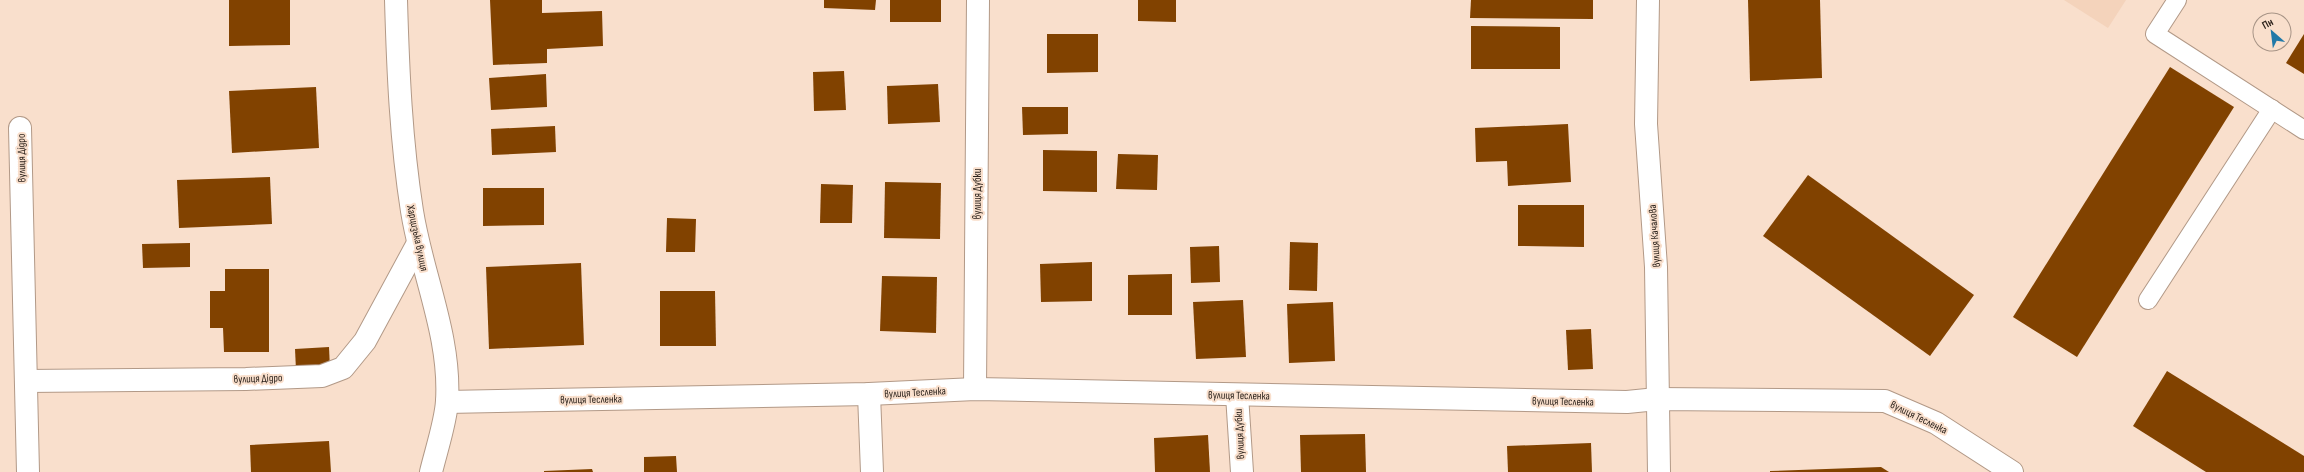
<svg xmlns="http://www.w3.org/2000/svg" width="2304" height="472" viewBox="0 0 2304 472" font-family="'Sofia Sans Condensed',sans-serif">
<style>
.built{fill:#f4d3bb}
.building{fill:#814200}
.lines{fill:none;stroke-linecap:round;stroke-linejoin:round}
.service-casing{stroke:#b29987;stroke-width:20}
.minor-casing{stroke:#b29987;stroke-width:24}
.service{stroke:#fff;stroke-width:18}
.minor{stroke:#fff;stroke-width:22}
.labels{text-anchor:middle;stroke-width:4;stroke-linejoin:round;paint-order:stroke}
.street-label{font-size:11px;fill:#2c231c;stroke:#f9dfcc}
</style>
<rect width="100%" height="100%" fill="#f9dfcc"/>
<path class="built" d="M2064 0H2126L2108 28Z"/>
<g class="building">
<path d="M229 0H290V45L229 46Z"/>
<path d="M490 0H542V13L602 11 603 46 547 49V63L493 65Z"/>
<path d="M824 0H876L875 10 824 8Z"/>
<rect x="890" y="0" width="51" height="22"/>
<path d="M1138 0H1176V22L1138 21Z"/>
<path d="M1471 0H1593V19L1470 18Z"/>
<path d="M1748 0H1820L1822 78 1750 81Z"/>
<path d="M1471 26 1560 27V69H1471Z"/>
<path d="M1047 34H1098V72L1047 73Z"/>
<path d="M2304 34V74L2286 63Z"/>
<path d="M2170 67 2234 107 2077 357 2013 317Z"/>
<path d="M844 71 846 110 814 111 813 72Z"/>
<path d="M546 74 547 107 491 110 489 78Z"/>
<path d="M938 84 940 122 888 124 887 86Z"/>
<path d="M316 87 319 148 232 153 229 91Z"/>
<path d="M1022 107H1068V134L1023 135Z"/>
<path d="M1568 124 1571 182 1508 186 1507 161 1476 162 1475 128Z"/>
<path d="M555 126 556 152 492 155 491 129Z"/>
<path d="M1043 150 1097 151V192L1043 191Z"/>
<path d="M1118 154 1158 155 1157 190 1116 189Z"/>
<path d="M1808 175 1974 295 1930 356 1763 236Z"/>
<path d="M270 177 272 224 179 228 177 180Z"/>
<path d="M885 182 941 183 940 239 884 238Z"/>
<path d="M821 184 853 185 852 223H820Z"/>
<path d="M483 188H544V225L483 226Z"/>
<path d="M1518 205H1584V247L1518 246Z"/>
<path d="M667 218 696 219 695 252H666Z"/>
<path d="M1290 242 1318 243 1317 291 1289 290Z"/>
<path d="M190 243V267L143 268 142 244Z"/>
<path d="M1219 246 1220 282 1191 283 1190 247Z"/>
<path d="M1092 262V301L1041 302 1040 264Z"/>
<path d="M581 263 584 345 489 349 486 267Z"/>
<path d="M225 269H269V352H224L223 328H210V291H225Z"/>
<path d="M1172 274V315H1128V275Z"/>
<path d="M882 276 937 277 936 333 880 331Z"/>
<path d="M660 291H715L716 346H660Z"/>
<path d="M1243 300 1246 357 1196 359 1193 302Z"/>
<path d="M1333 302 1335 361 1289 363 1287 304Z"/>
<path d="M1591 329 1593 369 1568 370 1566 330Z"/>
<path d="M329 347 330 369 296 370 295 349Z"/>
<path d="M2167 371 2304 456V472H2206L2133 426Z"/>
<path d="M1365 434 1366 472H1301L1300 435Z"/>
<path d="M1208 435 1210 472H1155L1154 438Z"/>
<path d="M329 441 331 472H251L250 445Z"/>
<path d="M1591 443 1592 472H1508L1507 446Z"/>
<path d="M676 456 677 472H644V457Z"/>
<path d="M1881 467 1889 472H1770V471Z"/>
<path d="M592 469 593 472H544V471Z"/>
</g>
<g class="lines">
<g class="service-casing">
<g id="service">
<path d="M2177 0 2155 34 2304 130"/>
<path d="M2148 300 2272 109"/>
</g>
</g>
<g class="minor-casing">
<g id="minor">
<path d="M396 0C398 71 401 141 412 211 422 275 451 336 447 401 446 421 436 451 431 472"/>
<path d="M1648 0 1646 124 1656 267 1659 472"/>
<path d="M20 128 28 472"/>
<path d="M26 381 246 379 322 376 343 368 365 341 417 245"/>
<path d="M975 389 978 0"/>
<path d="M869 394 872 472"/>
<path d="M1237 395 1242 472"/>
<path d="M447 402 869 394 975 389 1627 402 1657 399 1885 401 1936 423 2012 472"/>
</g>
</g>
<use href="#service" class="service"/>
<use href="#minor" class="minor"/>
</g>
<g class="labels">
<g class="street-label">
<text transform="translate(21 158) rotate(-91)" y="4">вулиця Дідро</text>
<text transform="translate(977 194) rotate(-90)" y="4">вулиця Дубки</text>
<text transform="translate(1654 236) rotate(-94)" y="4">вулиця Качалова</text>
<text transform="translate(418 238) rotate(78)" y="4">Харцизька вулиця</text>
<text transform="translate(258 378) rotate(-2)" y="4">вулиця Дідро</text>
<text transform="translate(915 392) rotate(-3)" y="4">вулиця Тесленка</text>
<text transform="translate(1239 395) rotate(1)" y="4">вулиця Тесленка</text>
<text transform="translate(591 399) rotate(-1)" y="4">вулиця Тесленка</text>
<text transform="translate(1563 401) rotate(1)" y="4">вулиця Тесленка</text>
<text transform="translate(1919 417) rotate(26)" y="4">вулиця Тесленка</text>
<text transform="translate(1239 434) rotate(-93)" y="4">вулиця Дубки</text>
</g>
</g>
<g transform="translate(2272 32) rotate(332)"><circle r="19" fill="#f9dfcc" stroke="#a79486"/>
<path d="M0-3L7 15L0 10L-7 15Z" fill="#2179a8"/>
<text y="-6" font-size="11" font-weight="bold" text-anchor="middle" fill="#2c231c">Пн</text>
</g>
</svg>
